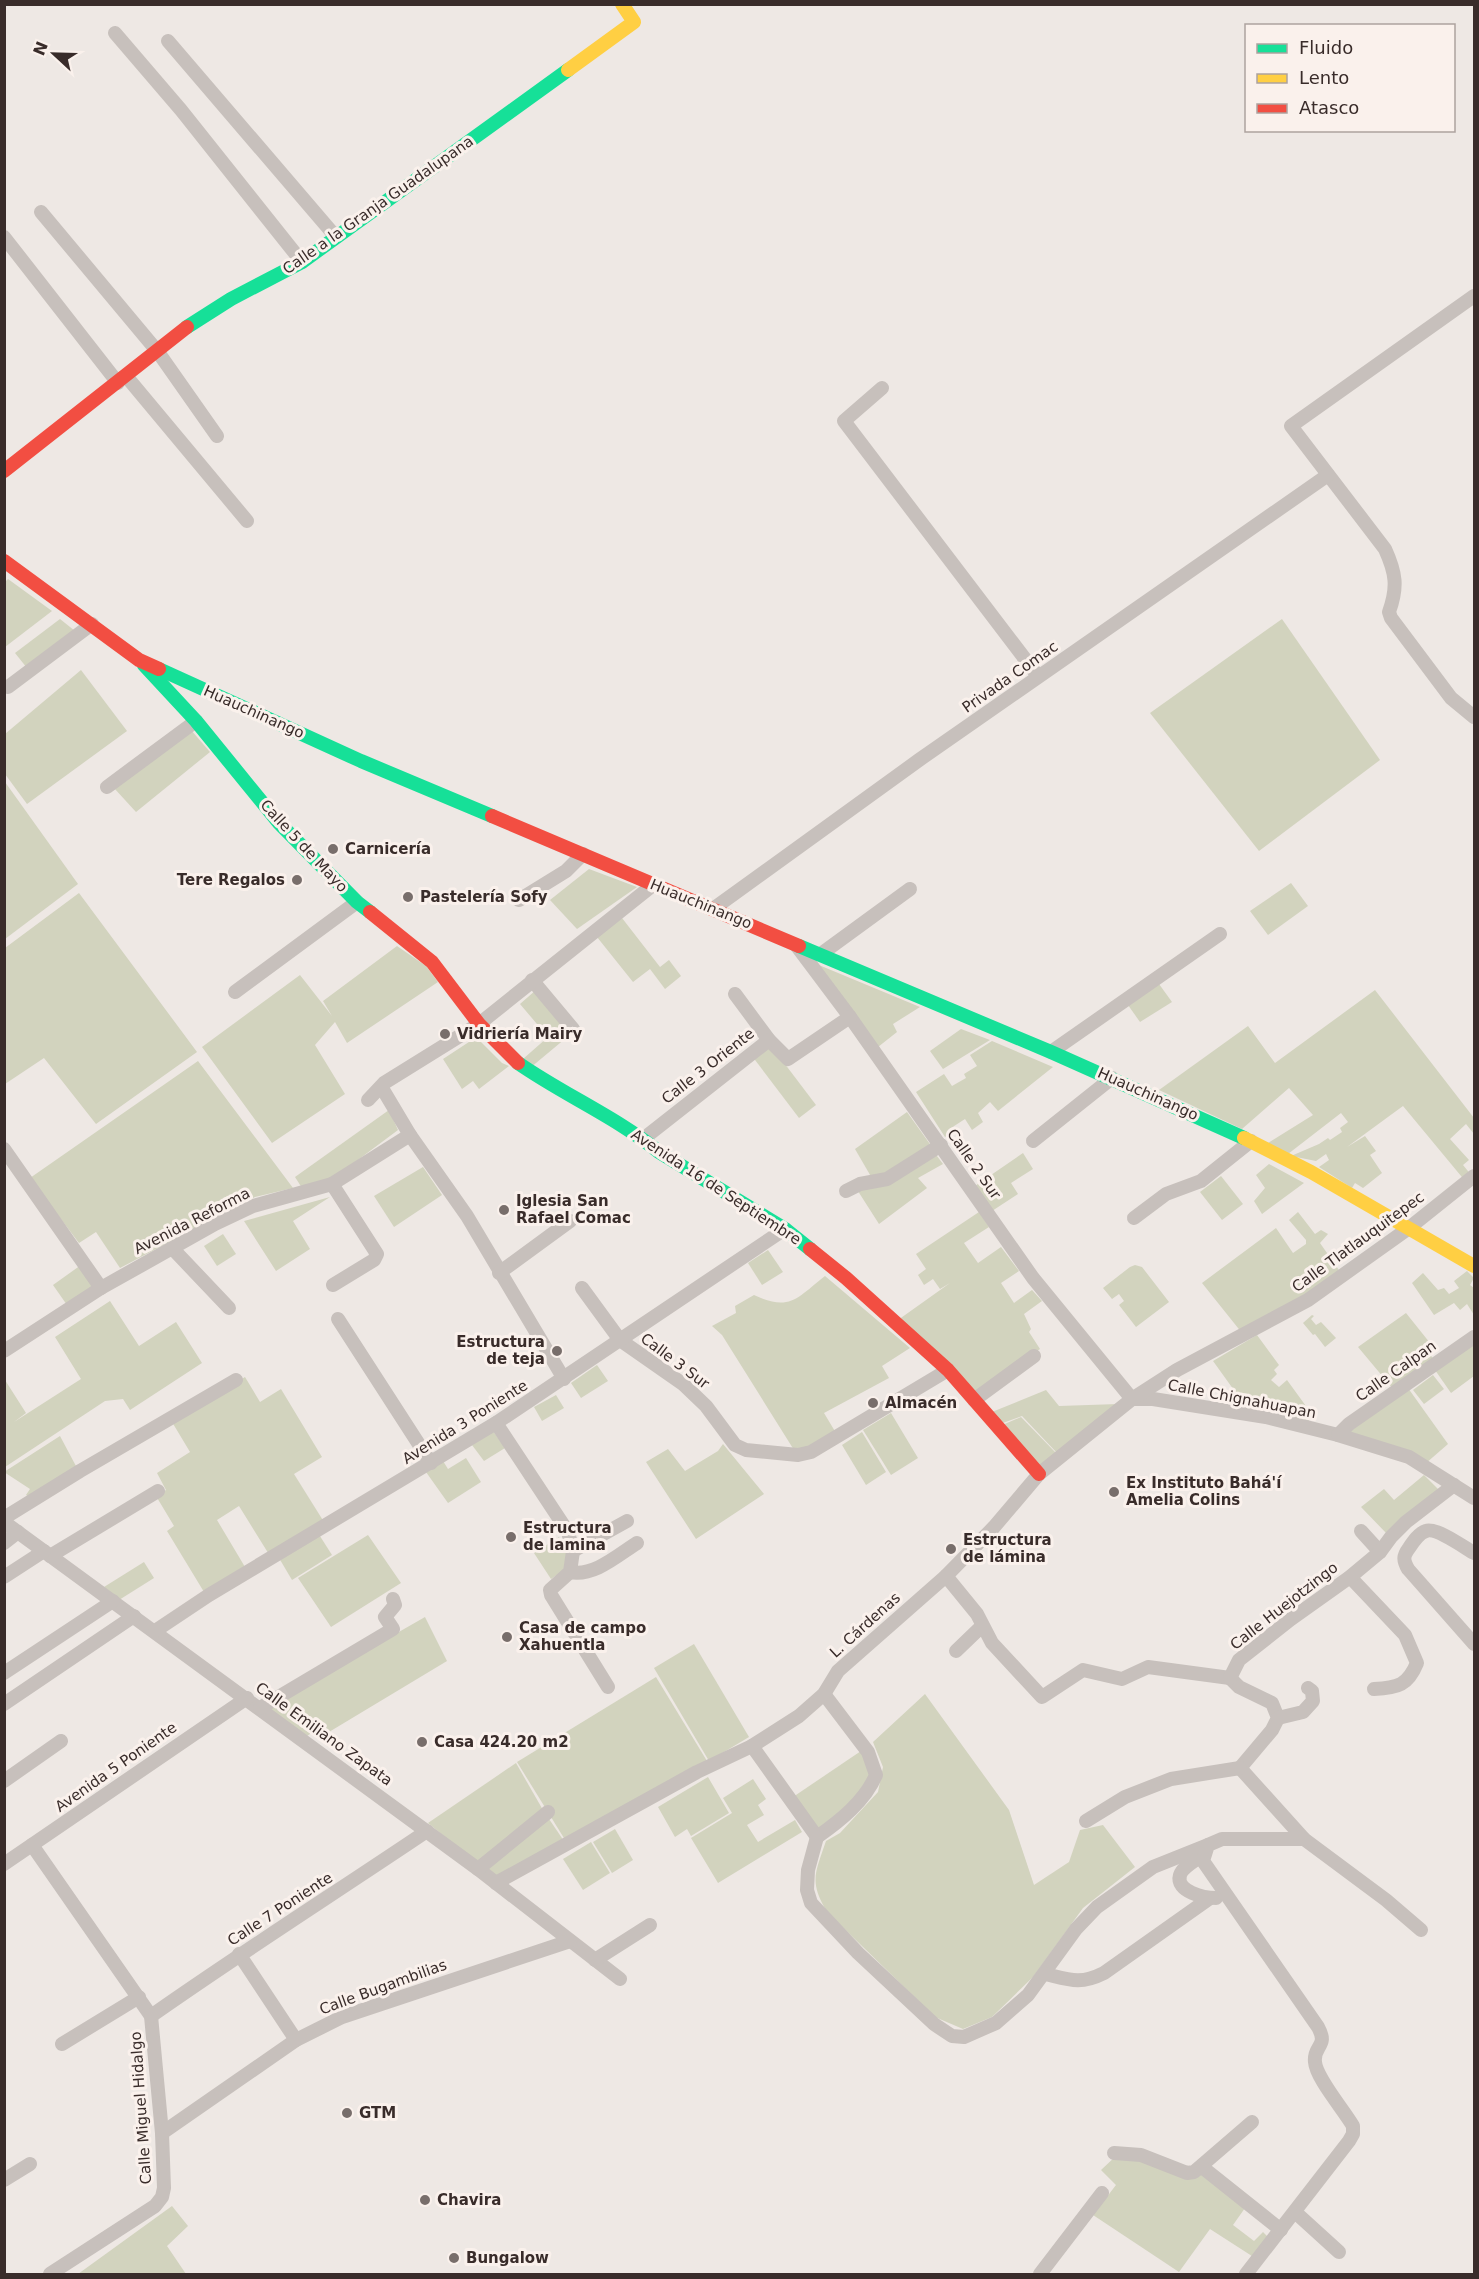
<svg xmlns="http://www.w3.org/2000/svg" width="1479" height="2279" viewBox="0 0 1479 2279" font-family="'DejaVu Sans',sans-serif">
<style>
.green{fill:#d2d3be}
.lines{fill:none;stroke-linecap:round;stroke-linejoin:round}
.street{stroke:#c7c0bc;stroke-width:14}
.fast{stroke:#16e098;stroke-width:14}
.slow{stroke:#ffcf43;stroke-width:14}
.jam{stroke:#f24e42;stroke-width:14}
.poi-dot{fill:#786e6b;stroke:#faf1ec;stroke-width:2}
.labels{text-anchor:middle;stroke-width:6;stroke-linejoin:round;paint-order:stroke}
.street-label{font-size:15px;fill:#392c2a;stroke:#faf1ec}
.poi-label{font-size:15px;font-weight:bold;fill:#392c2a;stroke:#faf1ec;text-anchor:start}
</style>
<rect width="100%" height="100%" fill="#eee8e4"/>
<g class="green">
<path d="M8 579 52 611 5 647V582Z"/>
<path d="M60 619 75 631 27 668 15 653Z"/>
<path d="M1282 619 1380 760 1259 851 1150 713Z"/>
<path d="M81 670 127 731 27 804 5 774V734Z"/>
<path d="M191 730 210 752 136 812 114 788Z"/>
<path d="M5 782 78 884 5 939H4Z"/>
<path d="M589 869 637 887 577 929 550 900Z"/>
<path d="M1291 883 1308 906 1268 935 1250 911Z"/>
<path d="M79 893 197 1052 96 1124 44 1058 5 1084V948Z"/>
<path d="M622 918 660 967 669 960 681 976 665 989 650 969 633 982 597 937Z"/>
<path d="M397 946 426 966 438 982 347 1043 335 1022 315 1045 345 1094 272 1143 202 1047 300 975 332 1016 323 1001Z"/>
<path d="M814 963 920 1007 893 1024 897 1032 878 1047Z"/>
<path d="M1159 984 1172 1002 1140 1022 1128 1005Z"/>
<path d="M536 990 572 1033 530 1068 523 1059 548 1037 520 1004Z"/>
<path d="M1375 990 1474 1118V1134L1466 1124 1450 1139 1469 1160 1463 1165 1472 1176 1466 1182 1403 1106 1347 1147 1365 1136 1376 1151 1370 1155 1382 1173 1363 1188 1355 1183 1352 1188 1319 1167 1329 1160 1326 1154 1316 1161 1291 1156 1319 1144 1328 1138 1330 1140 1342 1132 1340 1128 1348 1122 1341 1113 1288 1154 1268 1143 1313 1115 1289 1088 1242 1129 1159 1090 1248 1026 1275 1063Z"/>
<path d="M961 1029 990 1040 943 1069 930 1051Z"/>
<path d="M472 1040H479L502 1063 509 1066 479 1089 473 1081 462 1089 443 1059Z"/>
<path d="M992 1041 1053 1067 998 1111 990 1102 978 1113 983 1122 972 1130 965 1119 948 1130 950 1134 945 1137 916 1092 944 1074 952 1086 966 1078 964 1074 977 1066 970 1055Z"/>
<path d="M769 1043 816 1105 799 1118 752 1056Z"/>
<path d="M198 1061 293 1188 255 1197 120 1268 96 1232 79 1243 30 1178Z"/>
<path d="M389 1110 398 1130 331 1180 302 1188 295 1177Z"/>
<path d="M907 1112 932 1147 873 1180 855 1149Z"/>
<path d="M934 1152 943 1164 918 1178 927 1188 879 1224 856 1188Z"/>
<path d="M1023 1153 1033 1169 1011 1183 1018 1194 992 1211 975 1186Z"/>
<path d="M1269 1164 1304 1183 1262 1214 1254 1201 1265 1188 1256 1175Z"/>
<path d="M423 1167 442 1195 394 1227 374 1196Z"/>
<path d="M1221 1176 1243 1204 1222 1220 1200 1192Z"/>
<path d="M330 1197 293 1221 310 1249 276 1271 244 1221Z"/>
<path d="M979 1212 989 1227 964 1243 978 1263 1001 1247 1019 1271 1001 1283 1014 1303 1032 1290 1042 1301 1024 1314 1031 1329 1029 1332 1040 1349 975 1396 898 1320 950 1283 940 1289 933 1279 924 1285 918 1275 926 1269 916 1254Z"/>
<path d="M1298 1212 1315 1234 1321 1230 1328 1234 1320 1243 1341 1273 1242 1333 1202 1283 1276 1228 1293 1253 1306 1244V1240L1289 1220Z"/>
<path d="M223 1234 236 1254 217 1266 204 1246Z"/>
<path d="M768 1250 783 1272 762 1285 748 1263Z"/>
<path d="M81 1265 96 1287 67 1305 53 1285Z"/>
<path d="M1135 1265 1142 1267 1169 1302 1136 1327 1119 1305 1124 1301 1119 1294 1112 1299 1103 1288 1130 1267Z"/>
<path d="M1467 1271 1474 1278 1470 1285 1474 1288V1315L1467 1304 1460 1310 1454 1303 1434 1315 1412 1283 1423 1273 1438 1290 1444 1288 1449 1294 1459 1288 1454 1281Z"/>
<path d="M825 1276 910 1348 882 1366 889 1378 824 1413 836 1433 811 1448 794 1450 722 1335 712 1326 736 1313 735 1306 754 1295C790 1312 797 1298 825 1276Z"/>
<path d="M110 1301 139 1346 176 1322 202 1363 130 1410 123 1399 105 1401 5 1467V1380L26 1413 14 1422 81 1379 55 1337Z"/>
<path d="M1406 1313 1434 1348 1428 1352 1435 1361 1394 1390 1358 1347Z"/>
<path d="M1312 1315 1314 1316 1311 1319 1316 1325 1321 1322 1336 1338 1325 1347 1315 1334 1313 1335 1303 1323Z"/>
<path d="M1257 1335 1279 1365 1274 1370 1277 1374 1271 1380 1279 1387 1287 1380 1311 1413 1308 1423 1249 1411 1213 1361Z"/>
<path d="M1474 1342V1376L1451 1393 1435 1370Z"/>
<path d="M597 1365 608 1381 581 1398 571 1383Z"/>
<path d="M1433 1375 1444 1389 1424 1404 1413 1390Z"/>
<path d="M245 1377 260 1402 281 1389 322 1457 294 1474 324 1522 270 1556 239 1506 217 1520 245 1567 204 1592 167 1531 174 1526 156 1496 166 1490 157 1473 190 1452 172 1422Z"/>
<path d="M1408 1388 1448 1444 1425 1464 1344 1432Z"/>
<path d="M1046 1390 1059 1406 1118 1404 1057 1453 1022 1416 1000 1424 992 1412Z"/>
<path d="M556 1395 564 1408 542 1421 534 1407Z"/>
<path d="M891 1413 918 1458 891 1475 863 1430Z"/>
<path d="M1021 1417 1056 1453 1038 1468 1000 1426Z"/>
<path d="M493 1431 505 1448 484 1461 472 1445Z"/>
<path d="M862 1432 886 1472 866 1485 842 1445Z"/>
<path d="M60 1436 77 1468 30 1497 26 1495 30 1489 4 1472Z"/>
<path d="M723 1444 764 1494 696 1539 646 1462 668 1449 685 1471 718 1451Z"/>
<path d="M466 1458 481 1482 448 1503 426 1472 443 1461 448 1469Z"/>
<path d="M1424 1475 1440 1491 1388 1535 1361 1507 1384 1489 1394 1500Z"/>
<path d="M318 1533 332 1555 292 1580 279 1558Z"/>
<path d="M368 1535 401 1583 331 1627 298 1578Z"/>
<path d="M559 1537 567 1555 564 1570 551 1579 534 1553Z"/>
<path d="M144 1562 154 1578 119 1600 104 1587Z"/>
<path d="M425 1617 447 1661 329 1732 322 1726 307 1736 266 1708Z"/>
<path d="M694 1644 749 1737 709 1761 654 1668Z"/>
<path d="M656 1677 707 1761 567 1843 517 1762Z"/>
<path d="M925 1694 1009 1810 1034 1885 1069 1862 1080 1830 1103 1825 1135 1867 1083 1908 1033 1977 992 2017 963 2029 935 2017 827 1912C809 1881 815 1874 826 1841L840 1833 878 1792 883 1767 873 1742Z"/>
<path d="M861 1751 874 1775 867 1788 817 1832 793 1797Z"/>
<path d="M516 1763 543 1810 479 1865 428 1823Z"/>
<path d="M708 1777 729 1813 691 1836 687 1829 675 1837 658 1807Z"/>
<path d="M753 1779 766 1799 758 1805 764 1815 747 1825 758 1842 795 1820 802 1832 718 1883 691 1838 732 1813 723 1798Z"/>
<path d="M547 1816 566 1844 498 1880 485 1869Z"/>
<path d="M615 1829 633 1860 612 1873 593 1842Z"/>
<path d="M591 1842 610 1873 583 1890 563 1859Z"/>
<path d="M1116 2156 1203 2170 1245 2208 1233 2225 1254 2241 1263 2232 1270 2239 1255 2258 1210 2229 1179 2272 1093 2215 1116 2185 1101 2170Z"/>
<path d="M172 2206 188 2226 167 2246 186 2274H78Z"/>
</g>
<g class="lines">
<g class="street">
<path d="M115 33 181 110 302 262"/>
<path d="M168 41 336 237"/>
<path d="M41 212 158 352 217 436"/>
<path d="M4 237 118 383"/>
<path d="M1474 296 1291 426 1385 549C1396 573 1398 587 1389 612L1391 618 1451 698 1474 717"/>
<path d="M126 376 247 521"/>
<path d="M882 388 844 421 1038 676"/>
<path d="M8 687 92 624"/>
<path d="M107 787 196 721"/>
<path d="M519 900 566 871 583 854"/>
<path d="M713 909 919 760 1328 475"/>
<path d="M796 945 850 1017 1033 1278 1132 1399"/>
<path d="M821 954 910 889"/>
<path d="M532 980 573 1029"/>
<path d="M235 992 357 902"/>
<path d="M735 994 769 1040 788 1059 850 1017"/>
<path d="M1051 1052 1220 934"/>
<path d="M382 1088 410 1135 467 1216 564 1379"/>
<path d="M368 1100 384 1083 479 1024 653 885"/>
<path d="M643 1139 769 1040"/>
<path d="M1033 1141 1112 1078"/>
<path d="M4 1149 101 1288"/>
<path d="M332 1184 377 1254 374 1260 333 1285"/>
<path d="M846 1191 860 1184 887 1179 941 1145"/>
<path d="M1134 1218 1166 1194 1201 1181 1251 1141"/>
<path d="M173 1249 229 1308"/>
<path d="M499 1273 570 1221"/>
<path d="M582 1288 620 1340 683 1384 706 1406 735 1445 746 1450 798 1455 811 1452 948 1370"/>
<path d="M338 1319 431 1463"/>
<path d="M4 1351 101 1288 215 1224 253 1206 332 1184 410 1135"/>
<path d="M1133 1399H1153L1266 1417 1338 1435 1409 1457 1474 1498"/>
<path d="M974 1400 1034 1356"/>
<path d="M496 1423 568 1532 573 1551 570 1572 550 1590 551 1595 608 1687"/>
<path d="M1338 1435 1349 1424 1474 1337"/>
<path d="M4 1518 80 1471 236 1380"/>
<path d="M4 1522 478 1869 620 1979"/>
<path d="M1361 1531 1380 1552"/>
<path d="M4 1543 18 1532"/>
<path d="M573 1551 627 1521"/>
<path d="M1474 1553C1465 1548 1436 1527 1426 1531 1419 1533 1413 1542 1409 1548 1403 1556 1403 1560 1408 1569L1474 1644"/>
<path d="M50 1556 158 1491"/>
<path d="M570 1572C594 1577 618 1555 637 1543"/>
<path d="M946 1576 977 1614 992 1643 1042 1697 1083 1670 1122 1679 1148 1667 1230 1678"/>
<path d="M4 1577 44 1551"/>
<path d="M1350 1577 1405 1635 1417 1663C1408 1685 1398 1688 1374 1689"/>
<path d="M155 1631 209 1595 496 1423 785 1229"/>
<path d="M956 1651 982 1626"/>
<path d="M4 1673 113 1601"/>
<path d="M1230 1678 1239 1687 1272 1703 1278 1718 1272 1730 1240 1768 1304 1839 1386 1900 1421 1930"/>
<path d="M1230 1678 1239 1660 1291 1619 1350 1577 1380 1552 1391 1537 1406 1522 1454 1485"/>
<path d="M4 1704 134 1616"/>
<path d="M260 1708 393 1629 385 1617 395 1605 393 1599"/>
<path d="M1278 1718 1303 1712 1313 1701 1312 1691 1308 1688"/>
<path d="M752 1746 817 1837C840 1821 865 1801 876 1775L868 1752 824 1694"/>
<path d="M4 1781 61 1741"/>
<path d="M1086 1821 1125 1797 1171 1779 1240 1768"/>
<path d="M817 1837 808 1870 807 1890 811 1903 858 1953 934 2024 952 2036 964 2037 996 2023 1028 1995 1076 1929 1097 1907 1153 1867 1208 1845"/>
<path d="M32 1845 151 2016 162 2133 164 2188 162 2197 155 2206 50 2274"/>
<path d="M1205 1853C1198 1859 1182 1867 1180 1875 1175 1892 1205 1898 1216 1898"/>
<path d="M4 1864 247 1698"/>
<path d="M478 1869 548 1812"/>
<path d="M496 1883 697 1772 752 1746 799 1716 824 1694 838 1671 946 1576 994 1527 1039 1474 1132 1399 1177 1370 1308 1300 1409 1228 1474 1176"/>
<path d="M239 1954 296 2040"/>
<path d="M595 1960 650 1925"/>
<path d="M1045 1974C1070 1980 1080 1985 1104 1973L1210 1898"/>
<path d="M151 2016C242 1952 335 1893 427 1831"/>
<path d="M62 2044 139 1997"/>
<path d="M162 2133 296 2040 342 2017 570 1941"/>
<path d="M1114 2153 1141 2155 1187 2173 1194 2172 1252 2122"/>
<path d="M1202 2167 1281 2230"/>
<path d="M4 2180 30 2164"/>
<path d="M1295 2212 1339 2252"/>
<path d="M1040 2274 1102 2193"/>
<path d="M1246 2274 1349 2141 1353 2134V2126C1344 2110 1316 2078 1315 2062 1313 2045 1329 2047 1318 2027L1203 1861 1208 1845 1222 1839H1304"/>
</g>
<g class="fast">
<path d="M187 327 231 299 302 262 568 70"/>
<path d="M144 665 196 721 279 823 357 902 370 912"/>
<path d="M159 669 361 761 492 816"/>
<path d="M799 946 1051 1052 1244 1138"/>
<path d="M518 1063C564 1095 616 1117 659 1152L785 1229 810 1249"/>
</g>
<g class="slow">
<path d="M568 70 634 22 622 4"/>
<path d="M1244 1138 1311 1172 1474 1266"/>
</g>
<g class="jam">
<path d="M4 471 187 327"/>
<path d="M4 561 139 660 159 669"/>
<path d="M492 816 799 946"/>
<path d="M370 912 432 962 479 1024 518 1063"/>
<path d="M810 1249 846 1278 948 1370 1039 1474"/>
</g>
</g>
<g class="poi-dot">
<circle cx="333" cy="849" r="6"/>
<circle cx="297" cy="880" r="6"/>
<circle cx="408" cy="897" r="6"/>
<circle cx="445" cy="1034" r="6"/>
<circle cx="504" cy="1210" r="6"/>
<circle cx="557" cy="1351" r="6"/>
<circle cx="873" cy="1403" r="6"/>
<circle cx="1114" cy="1492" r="6"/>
<circle cx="511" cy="1537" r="6"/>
<circle cx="951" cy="1549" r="6"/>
<circle cx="507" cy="1637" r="6"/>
<circle cx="422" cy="1742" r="6"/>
<circle cx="347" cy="2113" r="6"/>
<circle cx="425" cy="2200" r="6"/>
<circle cx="454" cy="2258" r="6"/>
</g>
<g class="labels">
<g class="street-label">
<text transform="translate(378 205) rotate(-35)" y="5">Calle a la Granja Guadalupana</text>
<text transform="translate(1010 677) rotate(-35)" y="5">Privada Comac</text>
<text transform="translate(254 712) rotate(24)" y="5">Huauchinango</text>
<text transform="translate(304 846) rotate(47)" y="5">Calle 5 de Mayo</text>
<text transform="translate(701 904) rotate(22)" y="5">Huauchinango</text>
<text transform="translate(708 1066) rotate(-38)" y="5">Calle 3 Oriente</text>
<text transform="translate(1148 1094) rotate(24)" y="5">Huauchinango</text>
<text transform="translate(974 1164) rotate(55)" y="5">Calle 2 Sur</text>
<text transform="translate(716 1187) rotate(33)" y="5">Avenida 16 de Septiembre</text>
<text transform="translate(192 1221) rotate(-27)" y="5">Avenida Reforma</text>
<text transform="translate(1358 1242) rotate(-36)" y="5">Calle Tlatlauquitepec</text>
<text transform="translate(675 1361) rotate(37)" y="5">Calle 3 Sur</text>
<text transform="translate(1396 1371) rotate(-35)" y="5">Calle Calpan</text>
<text transform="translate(1242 1399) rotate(11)" y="5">Calle Chignahuapan</text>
<text transform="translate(465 1422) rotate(-32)" y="5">Avenida 3 Poniente</text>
<text transform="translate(1284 1606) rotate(-38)" y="5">Calle Huejotzingo</text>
<text transform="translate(865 1625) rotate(-42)" y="5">L. Cárdenas</text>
<text transform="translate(324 1734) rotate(36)" y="5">Calle Emiliano Zapata</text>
<text transform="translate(116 1767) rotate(-35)" y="5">Avenida 5 Poniente</text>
<text transform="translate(280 1909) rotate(-33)" y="5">Calle 7 Poniente</text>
<text transform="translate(383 1987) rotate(-20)" y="5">Calle Bugambilias</text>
<text transform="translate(141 2108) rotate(-94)" y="5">Calle Miguel Hidalgo</text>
</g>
<g class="poi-label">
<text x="345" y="854">Carnicería</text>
<text x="285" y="885" text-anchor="end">Tere Regalos</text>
<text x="420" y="902">Pastelería Sofy</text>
<text x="457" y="1039">Vidriería Mairy</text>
<text x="516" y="1206">Iglesia San<tspan x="516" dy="17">Rafael Comac</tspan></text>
<text x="545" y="1347" text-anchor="end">Estructura<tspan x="545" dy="17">de teja</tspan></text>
<text x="885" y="1408">Almacén</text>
<text x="1126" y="1488">Ex Instituto Bahá'í<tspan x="1126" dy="17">Amelia Colins</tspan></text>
<text x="523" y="1533">Estructura<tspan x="523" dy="17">de lamina</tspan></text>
<text x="963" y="1545">Estructura<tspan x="963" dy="17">de lámina</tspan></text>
<text x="519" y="1633">Casa de campo<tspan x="519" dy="17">Xahuentla</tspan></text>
<text x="434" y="1747">Casa 424.20 m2</text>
<text x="359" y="2118">GTM</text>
<text x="437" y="2205">Chavira</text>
<text x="466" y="2263">Bungalow</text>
</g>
</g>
<rect width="1479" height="2279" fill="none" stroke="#392c2a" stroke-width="12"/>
<rect x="1245" y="24" width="210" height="108" fill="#faf1ec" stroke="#ada29e" stroke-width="1.5"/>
<rect x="1257" y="44" width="30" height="9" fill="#16e098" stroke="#ada29e" stroke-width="1.5"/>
<text x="1299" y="54" font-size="18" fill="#392c2a">Fluido</text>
<rect x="1257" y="74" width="30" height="9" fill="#ffcf43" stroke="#ada29e" stroke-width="1.5"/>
<text x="1299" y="84" font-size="18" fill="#392c2a">Lento</text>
<rect x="1257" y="104" width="30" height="9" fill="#f24e42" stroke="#ada29e" stroke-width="1.5"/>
<text x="1299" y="114" font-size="18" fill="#392c2a">Atasco</text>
<g transform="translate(54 54) rotate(292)" stroke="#faf1ec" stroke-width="4.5" paint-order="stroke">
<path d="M0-4.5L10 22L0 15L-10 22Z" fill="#392c2a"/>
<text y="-9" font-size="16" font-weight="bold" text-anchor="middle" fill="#392c2a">N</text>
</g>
</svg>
